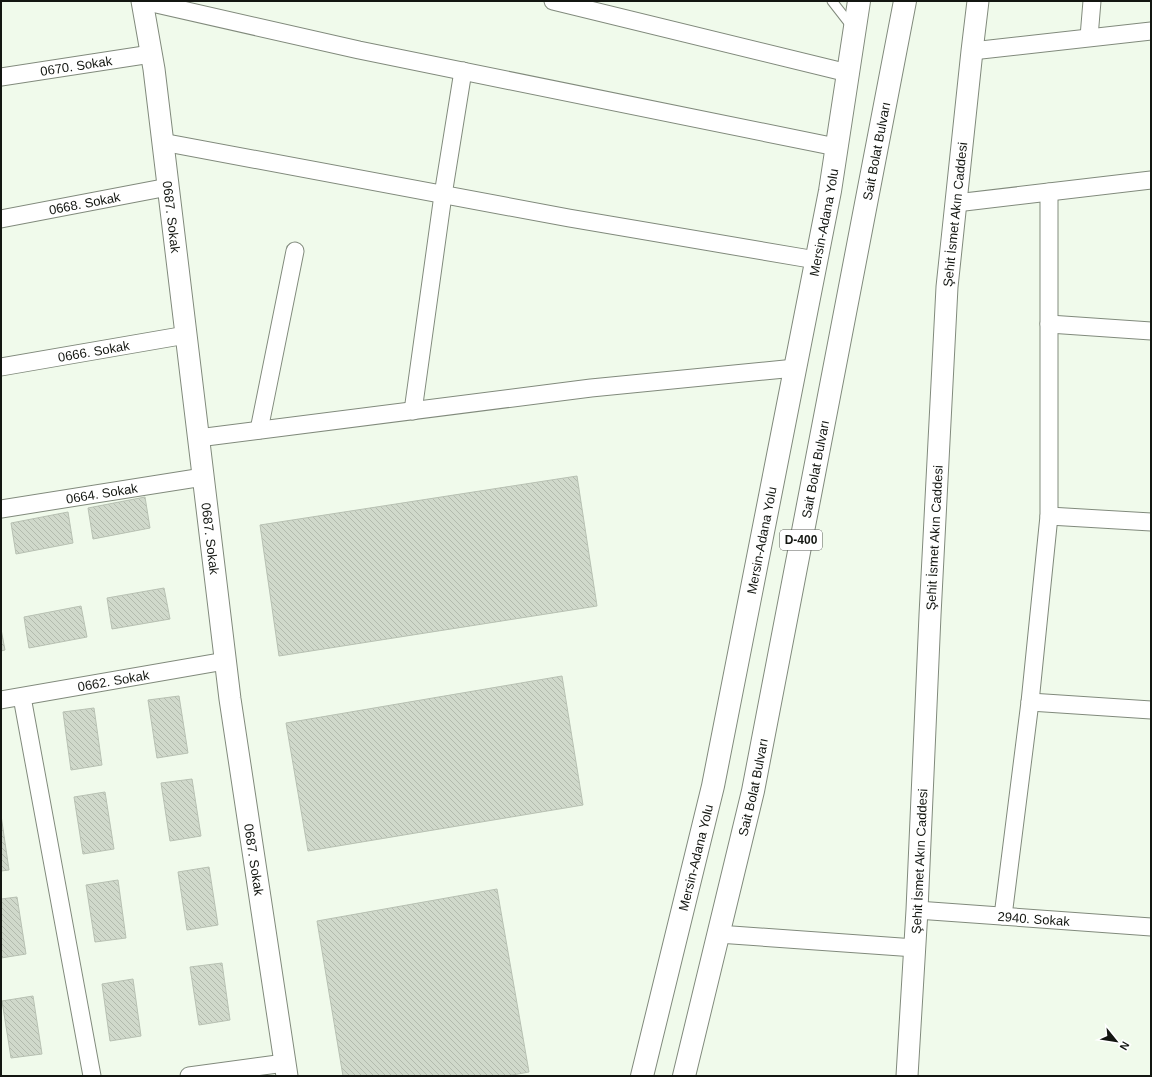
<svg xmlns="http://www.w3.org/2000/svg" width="1152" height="1077" viewBox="0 0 1152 1077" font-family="Helvetica,sans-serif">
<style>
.building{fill:url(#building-back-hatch);stroke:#b8c1b3}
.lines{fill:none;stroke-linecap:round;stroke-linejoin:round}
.service-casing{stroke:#818a7c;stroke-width:11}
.minor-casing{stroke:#818a7c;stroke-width:19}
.tertiary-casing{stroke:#818a7c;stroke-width:23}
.trunk-casing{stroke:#818a7c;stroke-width:24}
.service{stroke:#fff;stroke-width:9}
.minor{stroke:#fff;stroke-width:17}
.tertiary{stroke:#fff;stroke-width:21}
.trunk{stroke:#fff;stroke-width:22}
.labels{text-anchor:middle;stroke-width:3;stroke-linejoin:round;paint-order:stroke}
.shield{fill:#fff;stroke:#5a5c58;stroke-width:1}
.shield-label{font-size:12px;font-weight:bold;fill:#131611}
.street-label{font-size:13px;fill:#131611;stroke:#fff}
</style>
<defs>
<pattern id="building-back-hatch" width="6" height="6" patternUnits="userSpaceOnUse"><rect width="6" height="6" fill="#d0d9cb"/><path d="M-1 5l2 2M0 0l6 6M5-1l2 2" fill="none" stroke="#b2baad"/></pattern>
</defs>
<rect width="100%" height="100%" fill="#f0faeb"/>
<g class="building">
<path d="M577 476 597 606 279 656 260 525Z"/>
<path d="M145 497 150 528 93 539 88 508Z"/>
<path d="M68 512 73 543 16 554 11 523Z"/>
<path d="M164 588 170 619 112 629 107 598Z"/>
<path d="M81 606 87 637 29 648 24 617Z"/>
<path d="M1 629 5 650 1 651Z"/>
<path d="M562 676 583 805 308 851 286 723Z"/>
<path d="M179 696 188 753 157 758 148 700Z"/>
<path d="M94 708 102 765 71 770 63 712Z"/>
<path d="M192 779 201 836 170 841 161 783Z"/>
<path d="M105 792 114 849 83 854 74 797Z"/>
<path d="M1 815 9 870 1 871Z"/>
<path d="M209 867 218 925 187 930 178 872Z"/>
<path d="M118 880 126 938 95 942 86 885Z"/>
<path d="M497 889 529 1072 507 1076H343L317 921Z"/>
<path d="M17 897 26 954 1 958V899Z"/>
<path d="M222 963 230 1020 199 1025 190 967Z"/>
<path d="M133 979 141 1036 110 1041 102 984Z"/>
<path d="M33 996 42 1054 11 1058 2 1001Z"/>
</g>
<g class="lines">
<g class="service-casing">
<path id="service" d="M832 1 853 28"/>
</g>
<g class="minor-casing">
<g id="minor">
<path d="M143 1 359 50 836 147"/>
<path d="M553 1 848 73"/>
<path d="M1089 37 1092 1"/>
<path d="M972 51 1151 31"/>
<path id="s1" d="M1 77 151 54"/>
<path d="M162 142 569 218 816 260"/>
<path d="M956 203 1151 180"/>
<path id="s2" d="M1 219 168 187"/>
<path d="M1049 324 1151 331"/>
<path id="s3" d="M1 367 186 335"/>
<path d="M413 411 443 195 463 71"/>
<path d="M259 430 295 251"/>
<path d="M198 438 591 388 795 368"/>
<path id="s4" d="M1 509 203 477"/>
<path d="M1049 516 1151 522"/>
<path d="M22 697 92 1076"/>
<path id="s5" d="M1 700 225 661"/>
<path d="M1030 702 1151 710"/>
<path id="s6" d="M917 910 1151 927"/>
<path d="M1003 916 1030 702 1049 516V192"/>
<path d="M718 934 915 948"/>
<path d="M189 1076 285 1063"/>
</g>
</g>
<g class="tertiary-casing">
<g id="tertiary">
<path id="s7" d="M142 1 154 69 230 699 287 1076"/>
<path id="s8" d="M907 1076 917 910 930 615 947 287 972 51 978 1"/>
</g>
</g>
<g class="trunk-casing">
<g id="trunk">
<path id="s9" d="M642 1076 713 786 830 191 859 1"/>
<path id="s10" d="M684 1076 753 791 905 1"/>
</g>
</g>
<use href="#service" class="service"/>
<use href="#minor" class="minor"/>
<use href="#tertiary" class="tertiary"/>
<use href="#trunk" class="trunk"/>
</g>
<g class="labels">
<rect class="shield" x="780" y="530" width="42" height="20" rx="3"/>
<g class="shield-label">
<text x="801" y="544">D-400</text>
</g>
<g class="street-label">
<text dy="5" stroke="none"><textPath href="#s1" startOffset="76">0670. Sokak</textPath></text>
<text dy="5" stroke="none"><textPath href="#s10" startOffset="945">Sait Bolat Bulvarı</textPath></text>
<text dy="5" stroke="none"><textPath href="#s2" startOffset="85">0668. Sokak</textPath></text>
<text dy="5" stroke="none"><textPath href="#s8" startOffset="863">Şehit İsmet Akın Caddesi</textPath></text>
<text dy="5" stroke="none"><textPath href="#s7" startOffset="218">0687. Sokak</textPath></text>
<text dy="5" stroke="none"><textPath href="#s9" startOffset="873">Mersin-Adana Yolu</textPath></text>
<text dy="5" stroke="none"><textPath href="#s3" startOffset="94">0666. Sokak</textPath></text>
<text dy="5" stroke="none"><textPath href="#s10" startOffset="621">Sait Bolat Bulvarı</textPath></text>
<text dy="5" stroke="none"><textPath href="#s4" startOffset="102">0664. Sokak</textPath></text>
<text dy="5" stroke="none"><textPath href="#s8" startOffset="539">Şehit İsmet Akın Caddesi</textPath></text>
<text dy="5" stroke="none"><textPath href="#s7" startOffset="542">0687. Sokak</textPath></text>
<text dy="5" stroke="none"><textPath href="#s9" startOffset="549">Mersin-Adana Yolu</textPath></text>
<text dy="5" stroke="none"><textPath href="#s5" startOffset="114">0662. Sokak</textPath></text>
<text dy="5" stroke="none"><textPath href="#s10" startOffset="297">Sait Bolat Bulvarı</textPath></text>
<text dy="5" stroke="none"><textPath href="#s9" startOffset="225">Mersin-Adana Yolu</textPath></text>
<text dy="5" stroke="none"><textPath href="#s7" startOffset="866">0687. Sokak</textPath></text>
<text dy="5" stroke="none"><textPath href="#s8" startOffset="215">Şehit İsmet Akın Caddesi</textPath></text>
<text dy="5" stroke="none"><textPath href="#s6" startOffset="117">2940. Sokak</textPath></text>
</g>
</g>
<rect width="1152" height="1077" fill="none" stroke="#131611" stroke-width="4"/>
<g transform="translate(1116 1041) rotate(120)" stroke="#ffffff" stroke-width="3" paint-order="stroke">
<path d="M0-3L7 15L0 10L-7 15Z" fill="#131611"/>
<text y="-6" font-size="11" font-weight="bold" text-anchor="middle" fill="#131611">N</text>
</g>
</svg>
